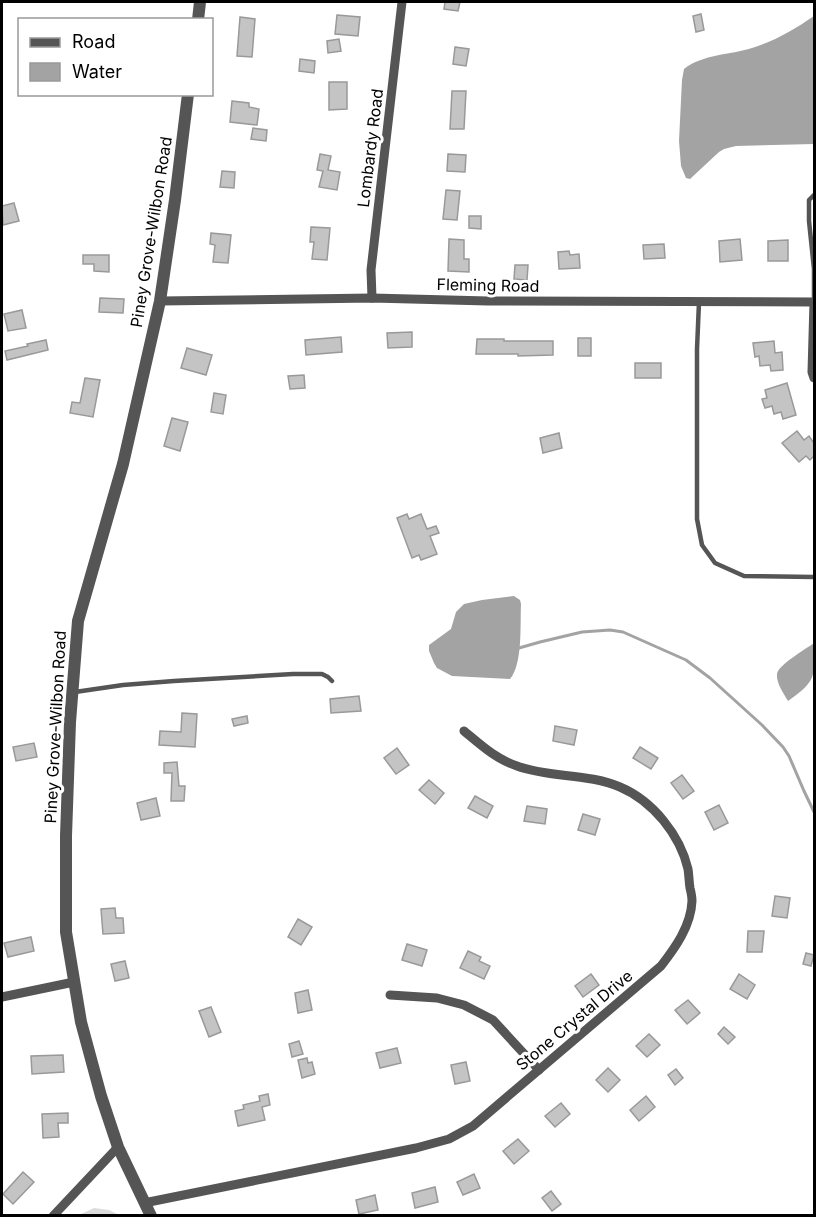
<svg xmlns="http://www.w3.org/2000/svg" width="816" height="1217" viewBox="0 0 816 1217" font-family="Inter,sans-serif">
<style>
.green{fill:#dcdcdc}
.water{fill:#a3a3a3}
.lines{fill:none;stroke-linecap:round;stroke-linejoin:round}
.stream{stroke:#a3a3a3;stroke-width:3}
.building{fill:#c4c4c4;stroke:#999;stroke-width:1.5}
.service{stroke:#555;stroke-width:4.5}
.minor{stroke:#555;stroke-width:9}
.tertiary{stroke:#555;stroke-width:12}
.labels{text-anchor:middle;stroke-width:6;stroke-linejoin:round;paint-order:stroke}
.street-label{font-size:16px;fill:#000;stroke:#fff}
</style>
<rect width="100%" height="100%" fill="#fff"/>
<path class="green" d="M94 1208 109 1210 119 1215H79Z"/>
<g class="water">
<path d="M814 16V144L736 146 724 149 719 152 690 179 686 178 681 166 679 141 682 80 684 69C703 54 730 55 752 48 775 41 795 29 814 16Z"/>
<path d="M514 596 520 600 521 604C520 624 523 664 510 679L452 676 437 668 434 663 429 651V645L451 629 456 612 464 604 482 600Z"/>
<path d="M814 643C815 678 816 681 788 701 784 694 776 683 777 674 778 665 806 649 814 643Z"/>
</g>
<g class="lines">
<path class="stream" d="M515 648H519L540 642 582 632 610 630 623 632 686 660 710 678 762 725 783 747 789 756 804 791 814 812"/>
</g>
<g class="building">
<path d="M445 2H460L458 11 444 9Z"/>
<path d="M701 14 704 30 696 32 693 16Z"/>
<path d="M337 15 360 17 358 36 335 34Z"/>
<path d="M240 17 255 19 252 57 237 56Z"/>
<path d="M339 39 341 51 328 53 327 41Z"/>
<path d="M455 47 469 49 466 66 453 64Z"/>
<path d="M300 59 315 61 314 73 299 71Z"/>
<path d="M329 82H347V109L329 110Z"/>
<path d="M452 91H466L464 129H450Z"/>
<path d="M232 101 249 103V107L259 109 257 125 230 122Z"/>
<path d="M253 128 267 130 266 141 251 139Z"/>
<path d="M320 154 331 156 328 170 340 172 337 190 319 187 323 171 317 170Z"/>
<path d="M448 154 466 155 465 172 447 171Z"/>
<path d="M222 171 235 172 234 188 220 187Z"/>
<path d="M446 190 460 191 457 220 443 219Z"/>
<path d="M14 203 19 221 3 225 2 206Z"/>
<path d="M469 216H481V229L469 228Z"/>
<path d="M311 227 330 228 327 260 312 259 314 242H310Z"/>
<path d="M211 233 231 235 228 263 213 262 215 245 210 244Z"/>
<path d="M449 239 464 240V259H469V272L448 271Z"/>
<path d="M740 239 742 260 720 262 719 241Z"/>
<path d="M788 240V261H768V241Z"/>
<path d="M664 244 665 258 644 259 643 245Z"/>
<path d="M569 251 570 255 579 254 580 268 559 269 558 252Z"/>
<path d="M83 255H109V272L94 271V264H83Z"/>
<path d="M515 265H528L527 280 514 279Z"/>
<path d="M100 298 124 299 123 313 99 312Z"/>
<path d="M22 310 26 328 8 331 4 314Z"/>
<path d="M412 332V347L388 348 387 333Z"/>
<path d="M341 337 342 352 306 355 305 340Z"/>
<rect x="578" y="338" width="13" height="18"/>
<path d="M477 339H504V341H553V355L518 356V354H476Z"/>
<path d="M46 340 48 350 7 360 5 351 28 346 27 344Z"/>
<path d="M774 341 775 353 782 352 783 370 771 371 770 365 760 366 759 356 755 357 753 343Z"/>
<path d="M187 348 212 355 206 375 181 368Z"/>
<rect x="635" y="363" width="26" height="15"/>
<path d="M304 375 305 388 290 389 288 376Z"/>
<path d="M85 378 100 380 93 417 70 413 72 402 80 403Z"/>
<path d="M787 383 796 415 783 419 781 412 774 414 772 406 765 408 762 399 767 398 765 390Z"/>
<path d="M214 393 226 395 223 414 211 412Z"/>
<path d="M172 418 188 422 180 451 164 446Z"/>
<path d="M797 431 804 440 809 436 814 443V456L810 460 806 456 799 462 782 443Z"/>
<path d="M559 433 562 448 543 453 540 438Z"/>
<path d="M407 514 409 519 421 514 427 529 436 526 439 533 430 536 437 554 421 560 419 555 412 558 397 518Z"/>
<path d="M359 696 361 711 331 713 330 699Z"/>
<path d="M182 713 197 714 195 747 159 745 160 731 181 732Z"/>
<path d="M247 716 248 723 234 726 232 719Z"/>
<path d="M555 726 577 730 574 745 553 741Z"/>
<path d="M34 743 37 757 16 761 13 747Z"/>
<path d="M640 747 658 758 651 769 633 758Z"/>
<path d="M397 748 409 765 396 774 384 758Z"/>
<path d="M177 762 179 786H185L184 801H171L172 773H164V763Z"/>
<path d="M682 775 694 791 683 799 671 783Z"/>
<path d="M429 780 444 793 435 804 419 790Z"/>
<path d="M475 796 493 806 487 818 468 808Z"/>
<path d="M156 798 160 816 141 820 137 803Z"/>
<path d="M719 805 728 823 714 830 705 812Z"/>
<path d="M527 806 547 809 545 824 524 821Z"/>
<path d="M583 814 600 819 595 835 578 830Z"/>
<path d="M775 896 790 898 787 918 772 916Z"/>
<path d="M115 908 116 918H123L124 933 103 934 101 909Z"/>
<path d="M298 919 312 927 301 945 288 937Z"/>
<path d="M748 931H764L762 952H747Z"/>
<path d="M31 937 34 951 8 957 4 943Z"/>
<path d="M407 944 427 950 422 966 402 960Z"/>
<path d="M468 951 481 957 479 961 490 966 484 979 460 968Z"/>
<path d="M806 953 814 955 811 966 803 964Z"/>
<path d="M125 961 129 978 115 981 111 964Z"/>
<path d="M591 974 599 985 583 997 575 986Z"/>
<path d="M739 974 755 985 747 999 730 989Z"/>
<path d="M308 990 312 1010 298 1013 295 993Z"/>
<path d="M688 1000 700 1013 687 1024 675 1010Z"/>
<path d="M211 1007 221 1032 209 1037 199 1011Z"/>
<path d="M724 1027 735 1037 728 1044 718 1034Z"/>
<path d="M649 1034 660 1045 647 1057 636 1046Z"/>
<path d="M299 1041 303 1054 292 1057 289 1044Z"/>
<path d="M397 1048 401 1063 380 1068 376 1053Z"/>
<path d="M63 1055 64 1072 32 1074 31 1056Z"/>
<path d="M307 1058 308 1063 312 1062 315 1074 302 1078 298 1060Z"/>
<path d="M466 1062 470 1081 455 1084 451 1065Z"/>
<path d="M608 1068 620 1080 608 1092 596 1080Z"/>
<path d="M676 1069 683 1078 675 1085 668 1075Z"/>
<path d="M268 1094 270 1105 262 1107 265 1120 238 1126 235 1111 244 1109 243 1105 260 1101 259 1096Z"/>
<path d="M646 1096 655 1107 639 1121 630 1110Z"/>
<path d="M561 1103 570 1114 555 1127 545 1116Z"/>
<path d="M68 1113V1123H58L59 1137 43 1138 42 1114Z"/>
<path d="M518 1139 529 1151 514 1164 503 1151Z"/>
<path d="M23 1172 34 1182 13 1204 3 1194Z"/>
<path d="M474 1174 480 1188 463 1195 457 1182Z"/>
<path d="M435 1187 438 1202 415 1208 412 1193Z"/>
<path d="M551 1191 561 1204 552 1211 542 1198Z"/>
<path d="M375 1195 378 1210 359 1214 356 1200Z"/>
</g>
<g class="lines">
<g class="service">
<path d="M699 302 697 349V519L702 545 715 563 744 576 814 577"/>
<path d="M814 302V269L809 221V200L814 195"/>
<path d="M75 692 123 685 174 681 293 674H322L328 677 332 681"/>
</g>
<g class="minor">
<path d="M372 298 371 270 402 2"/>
<path d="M160 301 372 298 488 301 814 302"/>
<path d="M814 302 812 372 814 378"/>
<path d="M390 995 437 998 464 1005 493 1020 539 1070"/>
<path d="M2 997 74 982"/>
<path d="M144 1203 416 1148 449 1139 473 1126 661 966C675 948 691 926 692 901 692 897 691 892 690 888 689 882 689 875 688 869 680 835 653 801 620 787 588 773 549 778 517 766 496 759 482 746 464 731"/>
<path d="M53 1216 118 1147"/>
</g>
<g class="tertiary">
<path d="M198 20 200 2"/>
<path d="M151 1216 118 1147 101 1096 81 1022 66 932V836L70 722 78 621 123 464 160 301 175 200 188 94"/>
</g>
</g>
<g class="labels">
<g class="street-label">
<text transform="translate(370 148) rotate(-83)" y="6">Lombardy Road</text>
<text transform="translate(151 232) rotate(-81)" y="6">Piney Grove-Wilbon Road</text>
<text transform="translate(488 285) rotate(1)" y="6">Fleming Road</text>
<text transform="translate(55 727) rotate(-87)" y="6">Piney Grove-Wilbon Road</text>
<text transform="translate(574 1020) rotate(-40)" y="6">Stone Crystal Drive</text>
</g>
</g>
<rect width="816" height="1217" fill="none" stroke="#000000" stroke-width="6"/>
<rect x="18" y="18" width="195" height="78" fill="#ffffff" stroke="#999999" stroke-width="1.5"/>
<rect x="30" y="38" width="30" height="9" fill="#555555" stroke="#999999" stroke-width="1.5"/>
<text x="72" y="48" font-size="18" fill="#000000">Road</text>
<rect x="30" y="63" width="30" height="18" fill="#a3a3a3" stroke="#999999" stroke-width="1.5"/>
<text x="72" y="78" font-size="18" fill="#000000">Water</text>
</svg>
